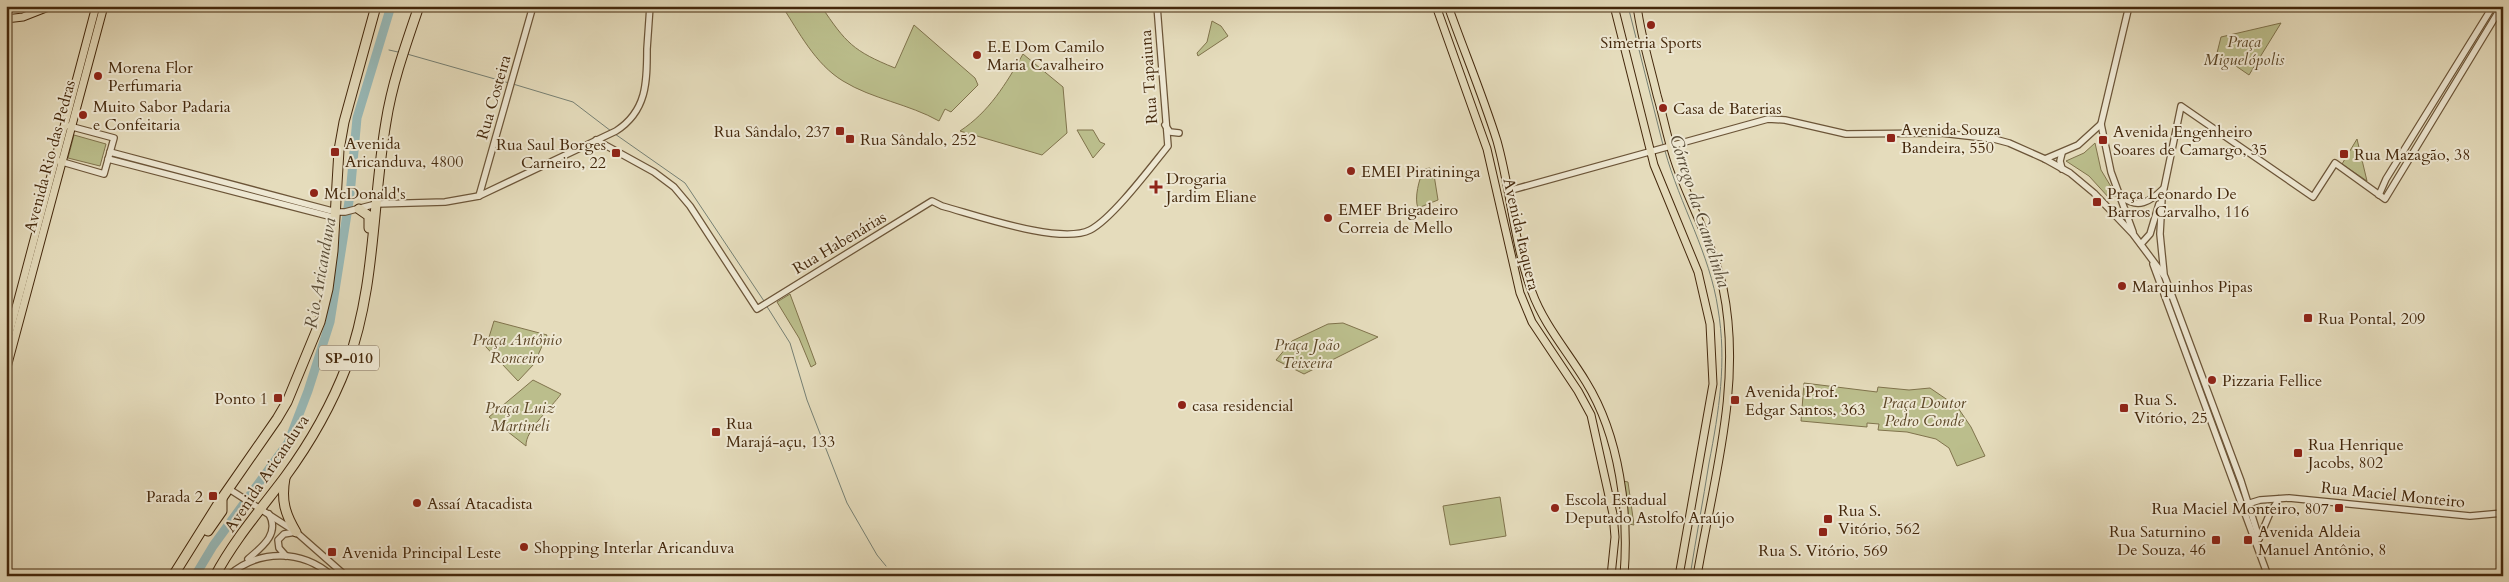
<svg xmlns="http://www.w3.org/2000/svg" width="2509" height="582" viewBox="0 0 2509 582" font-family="Cardo,serif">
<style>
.green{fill:#bbbe8c;stroke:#80734c}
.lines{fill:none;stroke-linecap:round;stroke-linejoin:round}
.stream{stroke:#768074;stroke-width:1}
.river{stroke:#98bab9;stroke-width:9}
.minor-casing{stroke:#6c5538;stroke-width:8}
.major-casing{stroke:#44280c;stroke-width:9}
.highway-casing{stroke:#44280c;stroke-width:11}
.minor{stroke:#eee8d3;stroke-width:5.5}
.major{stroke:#e5dcbc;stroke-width:7}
.highway{stroke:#e5dcbc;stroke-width:9}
.poi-dot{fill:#8f2418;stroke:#eee8d3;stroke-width:2}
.labels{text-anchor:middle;stroke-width:4;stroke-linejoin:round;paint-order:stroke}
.shield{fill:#eee8d3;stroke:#776248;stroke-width:1}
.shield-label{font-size:15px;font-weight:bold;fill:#44280c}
.park-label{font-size:16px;font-style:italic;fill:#5c4626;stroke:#eee8d3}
.poi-label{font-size:16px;fill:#44280c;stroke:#eee8d3;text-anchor:start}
.street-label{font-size:16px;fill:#44280c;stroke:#eee8d3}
.water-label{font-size:18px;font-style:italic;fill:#594c37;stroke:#eee8d3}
</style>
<rect width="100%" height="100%" fill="#e5dcbc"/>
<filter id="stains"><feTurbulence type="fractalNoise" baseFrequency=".004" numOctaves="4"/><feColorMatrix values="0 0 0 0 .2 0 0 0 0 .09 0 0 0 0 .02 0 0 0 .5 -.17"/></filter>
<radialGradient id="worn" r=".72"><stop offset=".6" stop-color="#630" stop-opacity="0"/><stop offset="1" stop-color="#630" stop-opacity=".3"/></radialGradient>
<g class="green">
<path d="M782 6H821C846 43 853 51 895 68L914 25 975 78 978 85 951 112 945 109 939 121C909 104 872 99 843 81 815 64 799 32 782 6Z"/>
<path d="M1212 21 1221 26 1228 36 1198 56 1197 53 1207 42Z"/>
<path d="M2281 23 2249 75 2217 53 2221 37Z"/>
<path d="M1023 54 1063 87 1067 133 1042 155 960 131C989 112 1006 84 1023 54Z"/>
<path d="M1077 130H1093L1100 142 1105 144 1093 158Z"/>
<path d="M74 135 106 144 100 166 68 158Z"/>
<path d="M2357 139 2367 181 2342 164Z"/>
<path d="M2095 143 2101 170 2116 195 2110 199 2089 176 2066 161 2084 153Z"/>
<path d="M1430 168 1434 175 1438 200 1418 208C1414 198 1419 179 1424 169Z"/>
<path d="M790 294 816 364 811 367 799 338 777 302Z"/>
<path d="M494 321 547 335 534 364 518 381 486 347Z"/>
<path d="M1343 323 1378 337 1304 374 1276 360 1292 341 1328 324Z"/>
<path d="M533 380 561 394C552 407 525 430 526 446L489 417Z"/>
<path d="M1804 383 1877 392 1878 387 1909 390 1930 388 1952 403 1954 402 1971 427 1985 456 1957 466 1949 448 1936 439 1907 432 1878 430 1879 424 1867 423V427L1801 421Z"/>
<path d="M1623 481 1628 482 1634 525 1629 524Z"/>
<path d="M1500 497 1506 536 1450 545 1443 506Z"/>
</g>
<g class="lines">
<g class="stream">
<path d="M1628 6 1663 145"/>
<path d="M389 50 398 52"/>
<path d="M407 54 509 83"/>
<path d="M513 84 573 102 611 131"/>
<path d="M615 134 685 183 764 301"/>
<path d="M1665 151C1680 205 1710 254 1718 309 1727 362 1719 411 1709 463 1703 501 1696 538 1690 576"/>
<path d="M766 305 790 343 807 400 847 503 877 555 886 566"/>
</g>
<path class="river" d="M195 576 213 546 288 443 308 391 330 322 350 195 357 118 391 6"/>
<g class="minor-casing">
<g id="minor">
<path d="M2129 6 2101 124 2111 172 2133 232"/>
<path d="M1165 125 1170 132 1179 133"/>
<path d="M596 140 654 172 674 187 690 206 757 309 932 201 942 206C976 215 1060 245 1090 230 1112 219 1151 167 1168 146L1157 6"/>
<path d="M110 152 336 212H345L376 204 445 202 479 196 616 131C647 111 647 82 647 49 648 35 649 20 650 6"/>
<path d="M2062 153 2060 161 2062 169"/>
<path d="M108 159 336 218"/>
<path d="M2045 159 2078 145 2101 124"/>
<path d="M59 161 104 174 114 138 69 126"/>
<path d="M1508 191 1768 119 1785 120 1846 134 1941 133 1994 139 2009 143 2045 159 2070 173 2094 193 2133 234 2165 277 2241 481 2259 538"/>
<path d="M2379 195 2386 179 2493 6"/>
<path d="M479 196 533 6"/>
<path d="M2122 197C2138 209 2150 202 2163 189"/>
<path d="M2141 244 2150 234 2159 204"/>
<path d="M2153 264 2268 576"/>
<path d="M2164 274 2160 234 2162 198 2181 106 2313 197 2335 163 2385 199 2502 6"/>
<path d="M229 489 296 532 346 576"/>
<path d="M2247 504 2260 500 2289 498 2470 516 2503 513"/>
<path d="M2259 539 2270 513 2279 499"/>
<path d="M286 556 279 548 278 540 284 534 296 532"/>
<path d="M248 559C262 547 280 534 269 514"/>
<path d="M228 576C258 549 302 549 332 576"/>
</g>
</g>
<g class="major-casing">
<g id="major">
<path d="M1436 6 1487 149 1520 293 1532 322 1578 391 1591 415 1613 514 1615 537 1611 576"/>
<path d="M1448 6C1464 51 1483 96 1497 141 1511 191 1514 244 1532 292 1544 325 1568 352 1586 382 1620 437 1629 513 1624 576"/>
<path d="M1614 6 1654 165 1698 272 1710 324 1713 384 1679 576"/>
<path d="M1637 6C1641 37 1650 65 1657 95 1665 122 1669 149 1680 175 1694 212 1714 248 1723 288 1743 384 1713 481 1697 576"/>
<path d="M6 19 23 17 51 6"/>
<path d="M6 345 96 6"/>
<path d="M6 371 104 6"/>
</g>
</g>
<g class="highway-casing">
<g id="highway">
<path d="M359 209 369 216V228"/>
<path d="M285 478C281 500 285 514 296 532"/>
<path d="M208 531 222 511V498"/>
<path d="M173 576 220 501 277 419 287 402 320 322 328 289 333 251 339 150 344 122 376 6"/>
<path d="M215 576C234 540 261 509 285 477 310 443 332 404 347 365 376 287 372 203 386 122 392 83 406 44 419 6"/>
</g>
</g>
<use href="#minor" class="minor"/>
<use href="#major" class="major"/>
<use href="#highway" class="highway"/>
</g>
<g class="poi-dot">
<circle cx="1651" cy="25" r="5"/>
<circle cx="977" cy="55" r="5"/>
<circle cx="98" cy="76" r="5"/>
<circle cx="1663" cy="108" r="5"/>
<circle cx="83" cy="115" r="5"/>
<rect x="835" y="126" width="10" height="10" rx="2.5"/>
<rect x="1886" y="133" width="10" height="10" rx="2.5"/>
<rect x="845" y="134" width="10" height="10" rx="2.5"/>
<rect x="2098" y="135" width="10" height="10" rx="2.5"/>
<rect x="330" y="147" width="10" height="10" rx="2.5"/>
<rect x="611" y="148" width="10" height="10" rx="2.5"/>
<rect x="2339" y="149" width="10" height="10" rx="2.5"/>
<circle cx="1351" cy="171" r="5"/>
<path d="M1153.5 179.5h5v5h5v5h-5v5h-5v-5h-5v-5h5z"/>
<circle cx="314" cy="193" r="5"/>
<rect x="2092" y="197" width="10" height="10" rx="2.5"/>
<circle cx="1328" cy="218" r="5"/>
<circle cx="2122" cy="286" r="5"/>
<rect x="2303" y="313" width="10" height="10" rx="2.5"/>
<circle cx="2212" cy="380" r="5"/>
<rect x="273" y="393" width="10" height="10" rx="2.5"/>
<rect x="1730" y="395" width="10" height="10" rx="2.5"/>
<circle cx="1182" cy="405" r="5"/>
<rect x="2119" y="403" width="10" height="10" rx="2.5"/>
<rect x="711" y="427" width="10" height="10" rx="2.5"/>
<rect x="2293" y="448" width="10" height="10" rx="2.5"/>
<rect x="208" y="491" width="10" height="10" rx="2.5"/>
<circle cx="417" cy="503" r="5"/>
<circle cx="1555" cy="508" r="5"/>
<rect x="2334" y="503" width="10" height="10" rx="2.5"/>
<rect x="1823" y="514" width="10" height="10" rx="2.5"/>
<rect x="1818" y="527" width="10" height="10" rx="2.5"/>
<rect x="2211" y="535" width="10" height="10" rx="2.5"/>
<rect x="2243" y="535" width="10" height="10" rx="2.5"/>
<circle cx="524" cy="547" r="5"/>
<rect x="327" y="547" width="10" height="10" rx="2.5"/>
</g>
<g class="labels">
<rect class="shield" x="319" y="345.5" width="60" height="25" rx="4"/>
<g class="shield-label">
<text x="349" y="363">SP-010</text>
</g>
<g class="park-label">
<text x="2244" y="47">Praça<tspan x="2244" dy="18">Miguelópolis</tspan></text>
<text x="517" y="345">Praça Antônio<tspan x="517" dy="18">Ronceiro</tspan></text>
<text x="1307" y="350">Praça João<tspan x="1307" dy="18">Teixeira</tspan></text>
<text x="1924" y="408">Praça Doutor<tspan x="1924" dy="18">Pedro Conde</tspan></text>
<text x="520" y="413">Praça Luiz<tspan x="520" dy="18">Martineli</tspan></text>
</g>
<g class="poi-label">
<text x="1651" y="48" text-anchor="middle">Simetria Sports</text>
<text x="987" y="52">E.E Dom Camilo<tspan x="987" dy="18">Maria Cavalheiro</tspan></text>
<text x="108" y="73">Morena Flor<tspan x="108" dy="18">Perfumaria</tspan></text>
<text x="93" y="112">Muito Sabor Padaria<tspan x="93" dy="18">e Confeitaria</tspan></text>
<text x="1673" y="114">Casa de Baterias</text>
<text x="1901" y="135">Avenida Souza<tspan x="1901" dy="18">Bandeira, 550</tspan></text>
<text x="830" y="137" text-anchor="end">Rua Sândalo, 237</text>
<text x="2113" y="137">Avenida Engenheiro<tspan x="2113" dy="18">Soares de Camargo, 35</tspan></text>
<text x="860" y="145">Rua Sândalo, 252</text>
<text x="345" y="149">Avenida<tspan x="345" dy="18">Aricanduva, 4800</tspan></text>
<text x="606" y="150" text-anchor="end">Rua Saul Borges<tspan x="606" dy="18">Carneiro, 22</tspan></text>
<text x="2354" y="160">Rua Mazagão, 38</text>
<text x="1361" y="177">EMEI Piratininga</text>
<text x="1166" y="184">Drogaria<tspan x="1166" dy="18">Jardim Eliane</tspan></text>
<text x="324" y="199">McDonald's</text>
<text x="2107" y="199">Praça Leonardo De<tspan x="2107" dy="18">Barros Carvalho, 116</tspan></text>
<text x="1338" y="215">EMEF Brigadeiro<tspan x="1338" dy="18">Correia de Mello</tspan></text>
<text x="2132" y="292">Marquinhos Pipas</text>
<text x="2318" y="324">Rua Pontal, 209</text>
<text x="2222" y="386">Pizzaria Fellice</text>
<text x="1745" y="397">Avenida Prof.<tspan x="1745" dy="18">Edgar Santos, 363</tspan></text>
<text x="268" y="404" text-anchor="end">Ponto 1</text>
<text x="2134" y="405">Rua S.<tspan x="2134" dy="18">Vitório, 25</tspan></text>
<text x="1192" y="411">casa residencial</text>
<text x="726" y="429">Rua<tspan x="726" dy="18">Marajá-açu, 133</tspan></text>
<text x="2308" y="450">Rua Henrique<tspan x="2308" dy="18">Jacobs, 802</tspan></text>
<text x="203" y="502" text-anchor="end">Parada 2</text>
<text x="1565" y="505">Escola Estadual<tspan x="1565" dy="18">Deputado Astolfo Araújo</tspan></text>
<text x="427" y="509">Assaí Atacadista</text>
<text x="2329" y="514" text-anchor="end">Rua Maciel Monteiro, 807</text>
<text x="1838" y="516">Rua S.<tspan x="1838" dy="18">Vitório, 562</tspan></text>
<text x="2206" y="537" text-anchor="end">Rua Saturnino<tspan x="2206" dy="18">De Souza, 46</tspan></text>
<text x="2258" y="537">Avenida Aldeia<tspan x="2258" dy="18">Manuel Antônio, 8</tspan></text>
<text x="534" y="553">Shopping Interlar Aricanduva</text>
<text x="1823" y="556" text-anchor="middle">Rua S. Vitório, 569</text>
<text x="342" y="558">Avenida Principal Leste</text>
</g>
<g class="street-label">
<text transform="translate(1148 77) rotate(-94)" y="6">Rua Tapaiuna</text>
<text transform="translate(493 97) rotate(-74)" y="6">Rua Costeira</text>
<text transform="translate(49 156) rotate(-75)" y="6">Avenida Rio das Pedras</text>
<text transform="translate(1522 234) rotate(77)" y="6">Avenida Itaquera</text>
<text transform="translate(839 242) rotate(-31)" y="6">Rua Habenárias</text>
<text transform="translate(266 473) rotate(-56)" y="6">Avenida Aricanduva</text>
<text transform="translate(2393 494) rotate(6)" y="6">Rua Maciel Monteiro</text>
</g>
<g class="water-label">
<text transform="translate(1700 211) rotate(72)" y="6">Córrego da Gamelinha</text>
<text transform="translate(320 273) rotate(-80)" y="6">Rio Aricanduva</text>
</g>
</g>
<rect width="2509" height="582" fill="none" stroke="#e5dcbc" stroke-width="25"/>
<rect x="8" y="8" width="2494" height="567" fill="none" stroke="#44280c" stroke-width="2.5"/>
<rect x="12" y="12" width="2484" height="557" fill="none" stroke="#44280c"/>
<rect width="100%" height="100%" filter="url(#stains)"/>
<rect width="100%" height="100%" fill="url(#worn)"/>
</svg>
